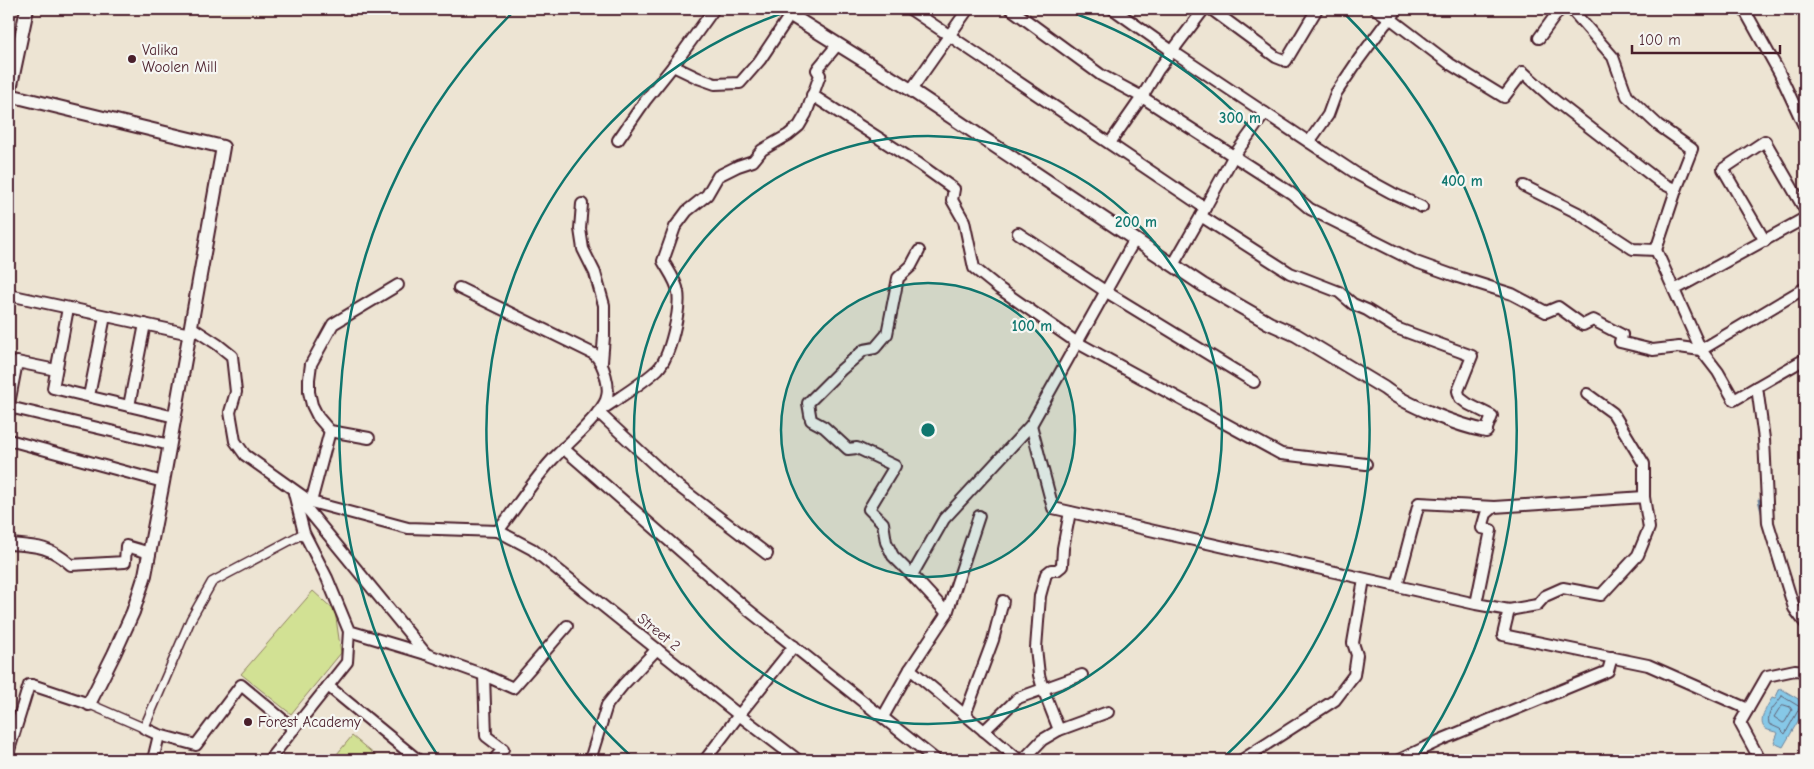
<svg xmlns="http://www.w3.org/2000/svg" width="1814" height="769" viewBox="0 0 1814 769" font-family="'Comic Neue',sans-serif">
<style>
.green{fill:#d2e194;stroke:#8e8060}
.water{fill:#86c8e7;stroke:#6e849c}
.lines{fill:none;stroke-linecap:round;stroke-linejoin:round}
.shore{stroke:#626376;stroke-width:1}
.stream{stroke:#6e849c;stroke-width:3}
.pedestrian-casing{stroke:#4a1f2b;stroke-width:11}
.minor-casing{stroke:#4a1f2b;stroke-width:14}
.tertiary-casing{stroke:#4a1f2b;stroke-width:16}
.pedestrian{stroke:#f6f6f2;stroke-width:8}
.minor{stroke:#f6f6f2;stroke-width:10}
.tertiary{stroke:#f6f6f2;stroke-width:12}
.ring{fill:none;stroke:#0f766e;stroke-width:2.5}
.poi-dot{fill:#4a1f2b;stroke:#f6f6f2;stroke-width:2}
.labels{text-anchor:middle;stroke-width:4.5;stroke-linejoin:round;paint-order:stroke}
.poi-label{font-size:15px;fill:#4a1f2b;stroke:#f6f6f2;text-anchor:start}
.street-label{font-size:15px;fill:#4a1f2b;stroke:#f6f6f2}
.centre{fill:#0f766e;stroke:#f6f6f2;stroke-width:2.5}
.ring-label{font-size:15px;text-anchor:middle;font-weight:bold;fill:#0f766e;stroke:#f6f6f2;stroke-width:4.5;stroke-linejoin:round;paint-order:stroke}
</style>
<rect width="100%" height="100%" fill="#ede4d3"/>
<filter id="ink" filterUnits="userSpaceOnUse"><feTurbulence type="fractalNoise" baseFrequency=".02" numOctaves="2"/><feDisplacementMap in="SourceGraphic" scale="10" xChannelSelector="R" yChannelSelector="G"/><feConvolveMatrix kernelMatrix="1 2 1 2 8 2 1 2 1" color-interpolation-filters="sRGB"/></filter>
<g filter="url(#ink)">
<g class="green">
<path d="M313 591 335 611 341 653 291 714 241 674Z"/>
<path d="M352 736 381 760H332Z"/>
</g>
<path class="water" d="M1780 688 1805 703V709L1783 747 1774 743 1778 733C1774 731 1769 731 1766 729 1756 723 1768 705 1772 698L1775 699Z"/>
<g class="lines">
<g class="shore">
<path d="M1782 696 1800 707 1785 734 1780 729 1769 724C1766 711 1776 706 1782 696Z"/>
<path d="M1784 705 1790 707 1792 710 1785 722 1783 723 1774 717 1779 709Z"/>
</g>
<g class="stream">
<path d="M1759 500 1763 516"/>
<path d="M1772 554 1785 596"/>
<path d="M9 583 13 600 9 604"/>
<path d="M1790 609 1792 615 1805 630"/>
</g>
<g class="pedestrian-casing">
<path id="pedestrian" d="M89 704 144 728 191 619 212 582 304 533"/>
</g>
<g class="minor-casing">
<g id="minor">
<path d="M910 9 1205 208 1233 157 1265 113 1357 174 1392 193 1422 207"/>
<path d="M1011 9 1101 75 1142 97 1158 70 1204 9"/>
<path d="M1113 9 1172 51 1265 113"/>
<path d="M1211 9 1276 57 1286 61 1317 9"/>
<path d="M1376 9 1391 19 1397 9"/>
<path d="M1744 9 1779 72 1805 128"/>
<path d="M1539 38 1560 9"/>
<path d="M673 66 714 9"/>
<path d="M911 90 968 9"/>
<path d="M812 95 919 164 954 189 952 200 964 221 974 268 1000 289 1076 342 1281 454 1366 464"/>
<path d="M618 140 645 101 673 66 698 78 715 84 740 83 760 60 790 15"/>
<path d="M1309 142 1328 115 1336 93 1359 59 1385 24 1391 19 1450 64 1504 97 1523 72 1553 99 1660 182 1676 190"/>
<path d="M1110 143 1142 97 1291 193 1310 209 1416 262 1458 277 1512 294 1546 312 1558 307 1583 325 1593 320 1622 335 1620 342 1653 350 1679 347 1701 350 1805 288"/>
<path d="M1524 186 1578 213 1633 249 1656 250 1676 190 1692 149 1658 125 1627 96 1613 57 1571 9"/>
<path d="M582 204 580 229 583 249 595 273 604 305V336L602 362"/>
<path d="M1205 208 1201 216 1290 273 1339 292 1353 304 1367 310 1396 328 1472 356 1458 391 1460 398 1468 404 1492 416 1486 431"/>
<path d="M1018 233 1105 291 1254 382"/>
<path d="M1765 241 1723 169 1765 141 1805 210"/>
<path d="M1656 250 1701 350 1718 372 1734 400 1805 359"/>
<path d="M1173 265 1201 216"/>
<path d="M1674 290 1805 218"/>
<path d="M9 295 190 334"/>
<path d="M68 308 53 388 175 417"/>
<path d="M191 327 217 344 232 356 236 392 230 412 235 441 245 455 311 502 408 528 498 531C516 508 532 482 552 460 565 446 600 416 606 400 611 388 604 363 594 354L459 288"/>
<path d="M1757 387 1764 439 1768 523 1794 608 1805 623"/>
<path d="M1587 394 1613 413 1644 464V497"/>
<path d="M89 396 105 316"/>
<path d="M9 404 17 362 56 370"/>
<path d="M129 406 145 324"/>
<path d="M9 407 170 445"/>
<path d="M1031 425 1053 508 1476 604 1509 610 1537 605 1545 596 1563 588 1601 595 1638 555 1649 528 1644 497 1494 507 1486 514 1482 528 1491 530 1476 604"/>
<path d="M369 438 330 431 318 417 312 405 309 392V379L311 364 333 324 398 285"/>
<path d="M9 440 163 482"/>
<path d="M563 448 747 609 936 760"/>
<path d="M311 502 330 431"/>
<path d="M1070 512 1063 548 1062 566 1057 570H1051L1046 574 1040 596 1036 648 1039 675 1043 689 1059 730 1108 712"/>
<path d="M498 531 532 549 739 715 798 760"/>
<path d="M9 544C36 546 50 546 71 565L125 562 126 546 150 553"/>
<path d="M767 554 673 482 598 412C618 398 641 385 658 369 670 357 681 309 678 292 677 282 668 270 663 261L675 227 687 211 707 195 718 176 738 166 753 161 762 150 788 135 799 126 806 114 820 75 817 70 819 67 838 44"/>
<path d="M912 575 893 556 886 542 883 523 869 509 895 466 857 448 848 449 824 427 811 420 808 403 841 370 864 350 875 348 887 334 898 278 911 266 919 251"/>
<path d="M1397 586 1419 503 1494 507"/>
<path d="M1509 610 1503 635 1648 665 1748 709"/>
<path d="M947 613 979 516"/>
<path d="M349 631 426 654 484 675"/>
<path d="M910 669 1019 760"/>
<path d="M328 686 418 760"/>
<path d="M965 715 993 640 1003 601"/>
<path d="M883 717 910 669 947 613 912 575 944 519 1031 425 1135 239"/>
<path d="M144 728 159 735 153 760"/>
<path d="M984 731 1018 698 1082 675"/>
<path d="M159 735 196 745 241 685 294 729"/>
<path d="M9 750 29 685H32L89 704"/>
<path d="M269 760 347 662 349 631 327 578 304 533 294 493 426 654"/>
<path d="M494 760 503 749 486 736 484 675 513 688 567 626"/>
<path d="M590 760 607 705 623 685 657 649"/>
<path d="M705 760 739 715 794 646"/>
<path d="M1023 760 1042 740 1059 730"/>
<path d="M1242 760 1335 700 1354 675 1357 655 1353 643 1364 579"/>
<path d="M1399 760 1443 739 1608 671 1612 657"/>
<path d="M1760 760 1740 723 1767 676 1795 670 1805 671"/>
</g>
</g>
<g class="tertiary-casing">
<g id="tertiary">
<path d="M781 9 911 90 1203 285 1269 323 1296 335 1384 388C1406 405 1459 426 1486 431"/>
<path d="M9 94 27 9"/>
<path d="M9 95 223 147 163 482 145 575 133 612 114 654 89 704"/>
</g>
</g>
<use href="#pedestrian" class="pedestrian"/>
<use href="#minor" class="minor"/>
<use href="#tertiary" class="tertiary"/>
</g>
</g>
<circle cx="928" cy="430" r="147" fill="#0f766e" fill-opacity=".12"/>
<g class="ring">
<circle cx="928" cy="430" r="147"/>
<circle cx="928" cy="430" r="294"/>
<path d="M633 758A441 441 0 0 1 795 9M1061 9A441 441 0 0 1 1223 758"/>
<path d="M440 759A589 589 0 0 1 515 10M1341 10A589 589 0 0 1 1416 759"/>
</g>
<g class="poi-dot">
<circle cx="132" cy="59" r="5"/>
<circle cx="248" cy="722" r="5"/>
</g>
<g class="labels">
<g class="poi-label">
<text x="142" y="55">Valika<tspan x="142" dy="17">Woolen Mill</tspan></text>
<text x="258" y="727">Forest Academy</text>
</g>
<g class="street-label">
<text transform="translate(659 632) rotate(39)" y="5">Street 2</text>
</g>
</g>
<circle cx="928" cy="430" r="8" class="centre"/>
<g class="ring-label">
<text x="1240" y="123">300 m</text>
<text x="1462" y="186">400 m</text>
<text x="1136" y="227">200 m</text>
<text x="1032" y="331">100 m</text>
</g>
<rect width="1814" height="769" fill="none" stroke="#f6f6f2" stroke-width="30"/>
<rect x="15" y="15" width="1784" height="739" fill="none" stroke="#4a1f2b" stroke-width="2" filter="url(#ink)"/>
<path d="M1632 45v8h148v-8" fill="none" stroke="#4a1f2b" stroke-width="2.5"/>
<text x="1639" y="45" font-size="15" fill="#4a1f2b" stroke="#f6f6f2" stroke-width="4" paint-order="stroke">100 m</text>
</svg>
